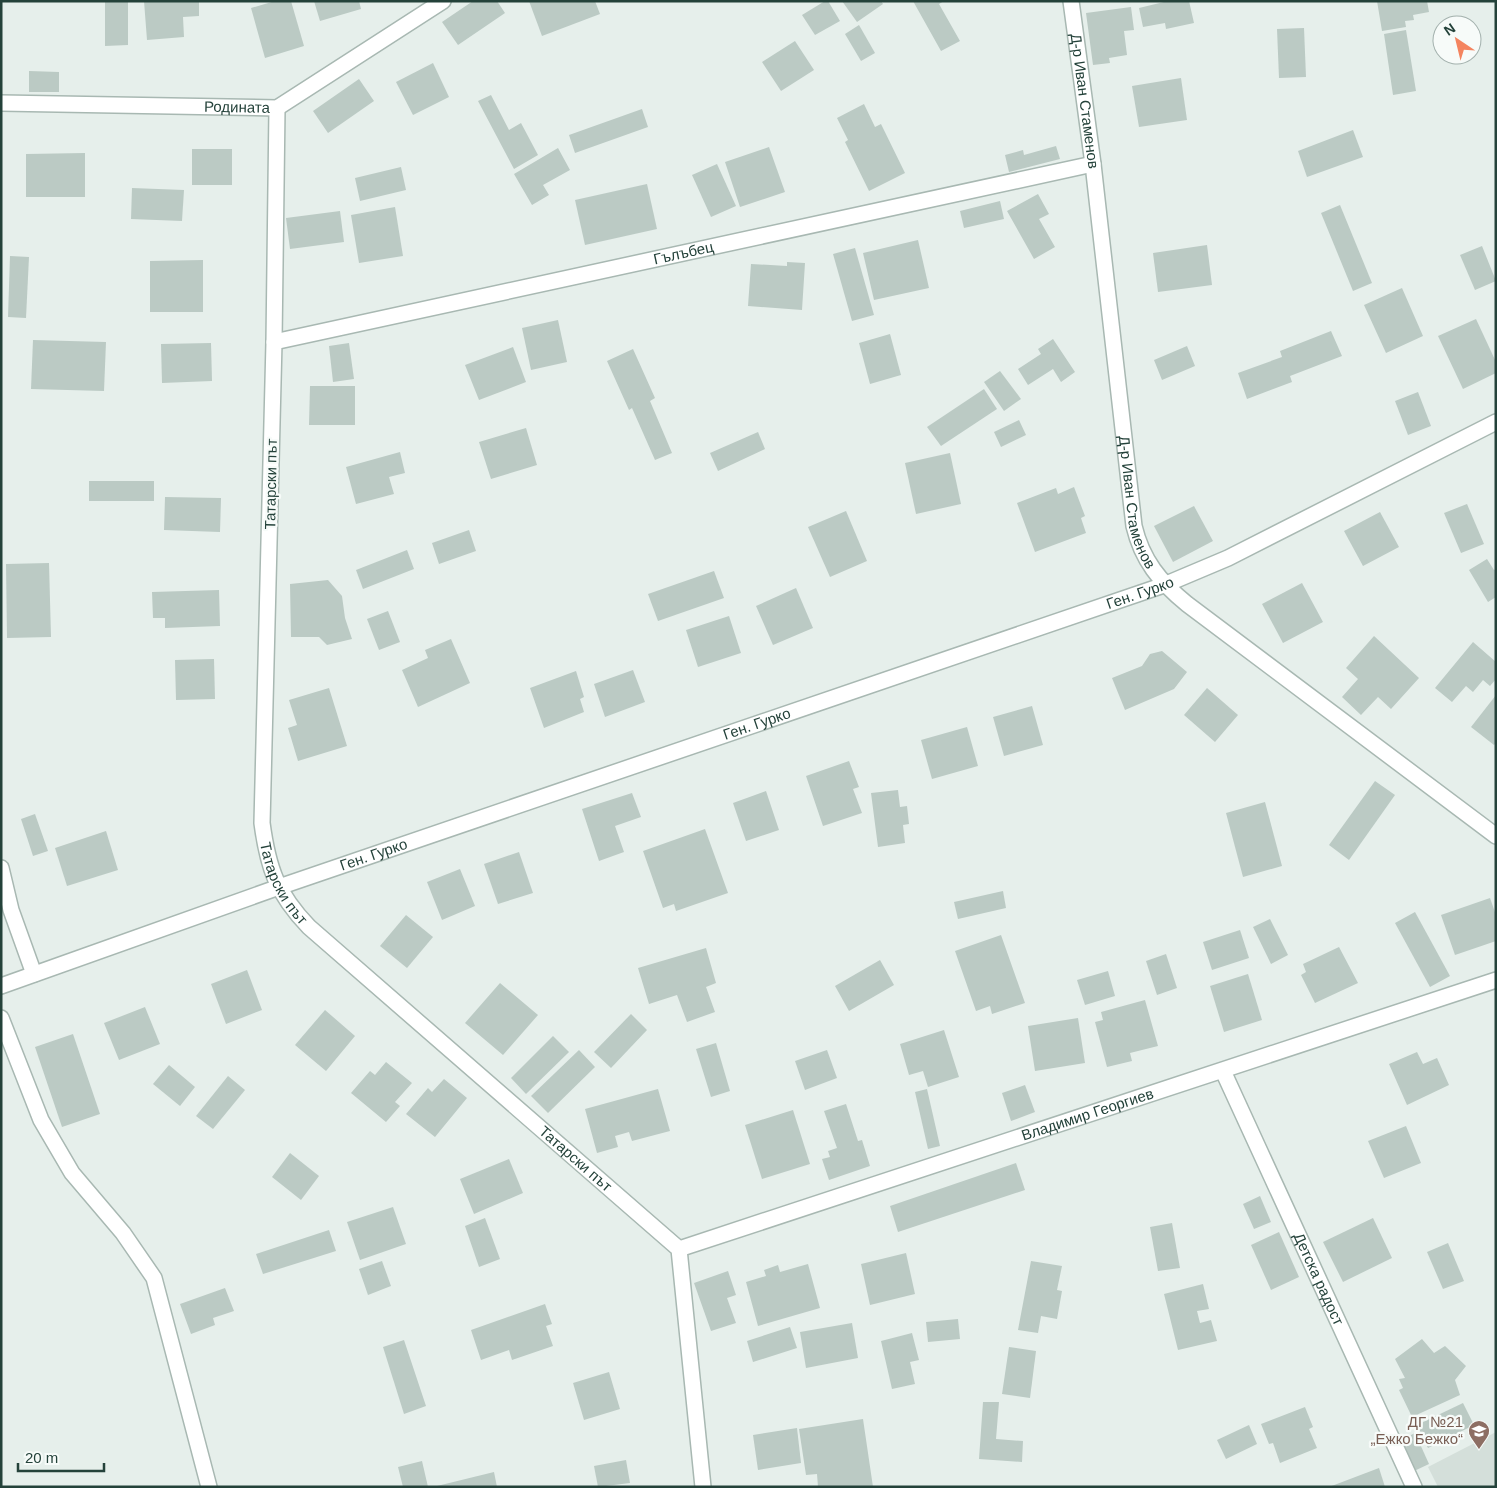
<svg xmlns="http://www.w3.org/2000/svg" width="1497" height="1488" viewBox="0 0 1497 1488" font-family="Arial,sans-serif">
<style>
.built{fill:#d4dfda}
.building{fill:#bbcac4}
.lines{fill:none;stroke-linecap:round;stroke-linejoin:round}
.minor-casing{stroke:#a8b8b2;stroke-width:18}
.minor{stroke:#fff;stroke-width:15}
.labels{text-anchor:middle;stroke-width:4.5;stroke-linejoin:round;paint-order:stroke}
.street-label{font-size:15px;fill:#24423a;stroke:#f7fbf9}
.education-label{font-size:15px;fill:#785e54;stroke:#f7fbf9;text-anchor:end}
</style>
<rect width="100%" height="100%" fill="#e6efeb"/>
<path class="built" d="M1496 1432V1487H1438L1428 1467Z"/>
<g class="building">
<path d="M105 1H128V45L105 46Z"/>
<path d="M144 1H199V16L183 17 184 37 147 40Z"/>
<path d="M275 1H291L304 46 265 58 251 8Z"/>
<path d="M314 1H359L361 9 320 21Z"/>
<path d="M473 1H497L505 13 458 45 442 22Z"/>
<path d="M529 1H595L600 14 542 36Z"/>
<path d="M825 1H828L840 21 815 35 802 15Z"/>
<path d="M842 1H881L883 4 857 22Z"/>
<path d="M913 1H944L939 4 960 41 941 51Z"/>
<path d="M1168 1H1189L1194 23 1166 29 1165 23 1143 27 1139 8Z"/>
<path d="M1377 1H1427L1429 12 1413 15 1414 20 1405 21 1406 27 1382 31Z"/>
<path d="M1131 7 1134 30 1124 31 1127 55 1109 58 1110 63 1093 65 1086 13Z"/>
<path d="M859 25 875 53 861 61 845 34Z"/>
<path d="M1304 28 1306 77 1279 78 1277 29Z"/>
<path d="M1406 30 1416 91 1393 95 1384 34Z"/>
<path d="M795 41 814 70 781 91 762 62Z"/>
<path d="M433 63 449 97 413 115 396 82Z"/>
<path d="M29 71 59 72V92H29Z"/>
<path d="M1181 78 1187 120 1139 127 1132 86Z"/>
<path d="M359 79 374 101 328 133 313 111Z"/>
<path d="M491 95 509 130 521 123 538 155 514 169 478 101Z"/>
<path d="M864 104 875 127 881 124 905 173 869 191 845 142 848 140 837 118Z"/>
<path d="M642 109 648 127 575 153 569 135Z"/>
<path d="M1353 130 1363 157 1307 177 1298 151Z"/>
<path d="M1056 146 1060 159 1009 172 1005 155 1023 150 1024 155Z"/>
<path d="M769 147 785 192 740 207 725 162Z"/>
<path d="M558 148 570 170 543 185 549 195 532 205 514 174Z"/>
<rect x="192" y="149" width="40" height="36"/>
<path d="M85 153V197H26V154Z"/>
<path d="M717 164 736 206 711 217 692 175Z"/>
<path d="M401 167 406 190 360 201 355 178Z"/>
<path d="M647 184 657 229 585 245 575 200Z"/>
<path d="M132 188 184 190 182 221 131 219Z"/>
<path d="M1038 194 1049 214 1039 219 1055 247 1034 259 1007 211Z"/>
<path d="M1000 201 1004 219 964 228 960 211Z"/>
<path d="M1340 205 1372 283 1353 291 1321 213Z"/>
<path d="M395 207 403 256 359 263 351 215Z"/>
<path d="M340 211 344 242 290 249 286 218Z"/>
<path d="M918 240 929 288 874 300 863 253Z"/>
<path d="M1207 245 1212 285 1158 292 1153 253Z"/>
<path d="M1482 246 1496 281 1475 290 1460 255Z"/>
<path d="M855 248 874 315 852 321 833 254Z"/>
<path d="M10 256 29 257 26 318 8 317Z"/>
<path d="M203 260V312H150V261Z"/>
<path d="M787 262 805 263 802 310 748 306 751 264 787 266Z"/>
<path d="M1402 288 1423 336 1386 353 1364 305Z"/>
<path d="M1476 319 1496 362V373L1463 389 1438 336Z"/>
<path d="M558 320 567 362 531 370 522 328Z"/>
<path d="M1331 331 1342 356 1290 376 1292 382 1247 399 1238 373 1282 357 1280 351Z"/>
<path d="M890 334 901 375 870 384 859 343Z"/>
<path d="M1053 339 1075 372 1061 382 1053 369 1028 385 1018 369 1041 354 1038 349Z"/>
<path d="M33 340 106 342 104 391 31 389Z"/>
<path d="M211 343 212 381 162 383 161 344Z"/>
<path d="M349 343 354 379 333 382 329 346Z"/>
<path d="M1187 346 1195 366 1162 380 1154 360Z"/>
<path d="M513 347 526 382 479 400 465 365Z"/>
<path d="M633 349 655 398 650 401 672 453 655 460 632 408 629 410 607 361Z"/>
<path d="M1000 371 1021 399 1004 411 984 382Z"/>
<path d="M310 386H355V425H309Z"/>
<path d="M984 389 997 409 941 446 927 427Z"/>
<path d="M1418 392 1431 426 1408 435 1395 401Z"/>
<path d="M1019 420 1026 435 1001 447 994 432Z"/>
<path d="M526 428 537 465 491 479 479 442Z"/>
<path d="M758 432 765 449 718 471 710 453Z"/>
<path d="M400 452 405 473 389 477 394 494 356 504 346 467Z"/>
<path d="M950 453 961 504 916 514 905 463Z"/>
<rect x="89" y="481" width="65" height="20"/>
<path d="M1074 487 1085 516 1081 518 1086 533 1035 552 1017 503 1056 488 1058 494Z"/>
<path d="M165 497 221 498 220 532 164 530Z"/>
<path d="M1467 504 1484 544 1461 553 1444 513Z"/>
<path d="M1194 506 1213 541 1173 562 1154 526Z"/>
<path d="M846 511 867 561 830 577 808 527Z"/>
<path d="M1380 512 1399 547 1363 566 1344 531Z"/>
<path d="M469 530 476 551 439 564 432 543Z"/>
<path d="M407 550 414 569 363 589 356 570Z"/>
<path d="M1487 559 1494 570 1496 569V597L1488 602 1469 570Z"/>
<path d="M49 563 51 637 7 638 6 564Z"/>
<path d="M714 571 724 598 658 621 648 594Z"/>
<path d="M328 580 342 596 345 618 352 639 327 645 319 637H291L290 584Z"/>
<path d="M1302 583 1323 622 1283 643 1262 604Z"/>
<path d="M796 588 813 628 773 645 756 606Z"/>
<path d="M219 590 220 626 165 628V618H153L152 592Z"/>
<path d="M388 611 400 642 379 650 367 619Z"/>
<path d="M729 616 741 653 698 667 686 630Z"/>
<path d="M1374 636 1419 678 1391 709 1378 697 1361 715 1342 697 1358 679 1346 668Z"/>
<path d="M451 639 470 683 418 707 402 670 428 658 425 650Z"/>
<path d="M1473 642 1496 662V679L1490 686 1483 680 1473 692 1466 686 1452 702 1435 688Z"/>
<path d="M1162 651 1187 672 1174 689 1125 710 1112 678 1142 666 1150 654Z"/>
<path d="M214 659 215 699 176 700 175 660Z"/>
<path d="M633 670 645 702 605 717 594 684Z"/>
<path d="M576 671 584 697 580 699 584 712 544 728 530 688Z"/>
<path d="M329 688 347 746 298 761 288 728 297 725 289 700Z"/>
<path d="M1207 688 1238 715 1215 742 1184 715Z"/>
<path d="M1496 695V743L1494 745 1471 727Z"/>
<path d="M1032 706 1043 745 1004 756 993 717Z"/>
<path d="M967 727 978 766 932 779 921 740Z"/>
<path d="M849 761 859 787 853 789 862 813 823 826 806 776Z"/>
<path d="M1375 781 1395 795 1349 860 1329 845Z"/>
<path d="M898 790 900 807 907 806 909 824 903 825 905 843 878 847 871 793Z"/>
<path d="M766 791 779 830 746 841 733 803Z"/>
<path d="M632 793 641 817 615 826 624 852 599 861 582 809Z"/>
<path d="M1265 802 1282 866 1243 877 1226 813Z"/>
<path d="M35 814 48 851 33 856 21 819Z"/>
<path d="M705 829 728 893 676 911 674 904 663 908 643 851Z"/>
<path d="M106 831 118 870 67 886 55 848Z"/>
<path d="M519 852 533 893 498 904 484 864Z"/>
<path d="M460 869 475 906 442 920 427 882Z"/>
<path d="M1003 891 1006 908 958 919 954 902Z"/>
<path d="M1490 898 1496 915V941L1455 955 1441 915Z"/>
<path d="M1415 912 1450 976 1430 987 1395 923Z"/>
<path d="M406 915 433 937 407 968 380 946Z"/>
<path d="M1270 919 1288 955 1271 964 1253 927Z"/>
<path d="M1240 930 1249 958 1212 970 1203 942Z"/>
<path d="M1001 935 1025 1003 992 1014 990 1006 976 1011 955 951Z"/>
<path d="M1339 947 1358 983 1315 1003 1301 975 1306 972 1303 964Z"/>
<path d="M706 948 716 983 706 987 715 1012 687 1022 677 995 649 1004 638 968Z"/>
<path d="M1166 954 1177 988 1157 995 1146 961Z"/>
<path d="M880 960 894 985 849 1011 835 986Z"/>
<path d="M247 970 262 1010 226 1024 211 984Z"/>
<path d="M1108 971 1115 996 1085 1005 1077 980Z"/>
<path d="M1248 974 1262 1020 1224 1032 1210 986Z"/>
<path d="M500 983 538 1015 503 1055 465 1023Z"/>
<path d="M1145 1000 1158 1046 1130 1053 1132 1061 1107 1067 1095 1022 1103 1020 1101 1012Z"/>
<path d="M145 1007 160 1044 119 1060 104 1023Z"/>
<path d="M325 1010 355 1036 326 1071 295 1045Z"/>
<path d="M631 1014 647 1030 611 1068 594 1052Z"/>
<path d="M1078 1018 1085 1063 1035 1071 1028 1026Z"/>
<path d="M944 1030 959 1077 928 1087 923 1071 909 1075 900 1044Z"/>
<path d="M73 1034 100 1114 62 1127 35 1047Z"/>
<path d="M553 1036 569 1052 526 1094 511 1078Z"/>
<path d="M716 1043 730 1091 711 1097 696 1049Z"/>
<path d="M579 1050 595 1067 548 1113 531 1096Z"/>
<path d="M827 1050 837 1078 805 1090 795 1061Z"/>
<path d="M1417 1052 1423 1064 1437 1058 1449 1085 1407 1105 1389 1064Z"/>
<path d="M386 1062 412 1083 395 1102 400 1106 386 1122 351 1093 370 1071 375 1075Z"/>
<path d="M169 1065 195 1087 180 1106 153 1084Z"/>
<path d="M228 1076 245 1090 213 1129 196 1116Z"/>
<path d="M444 1079 467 1098 435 1137 406 1114 428 1088 432 1092Z"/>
<path d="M1025 1085 1035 1112 1011 1121 1002 1093Z"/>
<path d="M658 1089 670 1131 632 1141 629 1132 615 1136 618 1147 597 1153 585 1109Z"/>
<path d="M927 1089 940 1146 928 1149 915 1092Z"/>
<path d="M846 1104 858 1141 862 1140 870 1166 829 1180 822 1159 830 1157 828 1151 837 1148 824 1111Z"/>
<path d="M793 1110 810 1164 762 1179 745 1125Z"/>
<path d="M1406 1126 1421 1163 1384 1178 1368 1141Z"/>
<path d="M290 1153 319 1176 301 1200 272 1177Z"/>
<path d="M509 1159 523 1193 474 1214 460 1179Z"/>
<path d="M1016 1163 1025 1190 898 1232 890 1206Z"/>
<path d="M1260 1196 1271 1222 1254 1229 1243 1204Z"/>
<path d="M393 1207 406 1244 360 1260 347 1222Z"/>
<path d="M485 1218 500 1259 479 1267 465 1226Z"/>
<path d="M1373 1218 1392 1258 1343 1282 1323 1242Z"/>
<path d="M1172 1223 1180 1268 1158 1271 1150 1227Z"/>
<path d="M329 1230 336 1251 263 1274 256 1254Z"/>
<path d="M1279 1232 1299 1277 1271 1290 1251 1245Z"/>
<path d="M1448 1243 1464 1281 1443 1289 1427 1252Z"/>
<path d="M906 1253 915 1294 870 1305 861 1264Z"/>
<path d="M382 1261 391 1286 368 1295 359 1269Z"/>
<path d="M1031 1261 1062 1266 1057 1290 1062 1291 1057 1319 1041 1316 1038 1333 1018 1330Z"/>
<path d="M808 1264 820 1308 758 1326 746 1282 766 1276 764 1270 778 1265 780 1272Z"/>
<path d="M728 1271 736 1295 727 1298 736 1323 711 1331 694 1283Z"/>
<path d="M1203 1284 1209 1309 1197 1311 1200 1323 1211 1320 1217 1341 1178 1350 1164 1294Z"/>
<path d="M225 1288 234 1311 213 1318 215 1325 191 1334 180 1304Z"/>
<path d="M545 1304 552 1324 546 1326 553 1346 512 1360 509 1350 481 1360 471 1330Z"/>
<path d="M958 1319 960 1339 928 1342 926 1322Z"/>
<path d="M852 1323 858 1358 806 1368 800 1332Z"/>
<path d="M790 1327 797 1348 753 1362 747 1341Z"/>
<path d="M912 1333 919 1360 910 1362 915 1384 892 1389 881 1341Z"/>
<path d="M1422 1339 1434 1353 1445 1346 1466 1366 1455 1380 1460 1395 1412 1417 1399 1390 1403 1388 1399 1379 1405 1378 1395 1359Z"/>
<path d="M404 1340 426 1406 404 1414 383 1347Z"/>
<path d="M1009 1347 1036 1351 1030 1398 1002 1394Z"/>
<path d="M609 1372 620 1409 584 1420 573 1383Z"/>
<path d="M983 1402H999L996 1439 1023 1441 1022 1462 979 1459Z"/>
<path d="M1463 1403 1474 1425 1428 1448 1417 1425Z"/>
<path d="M1305 1407 1313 1427 1309 1429 1317 1448 1280 1463 1273 1443 1269 1444 1261 1424Z"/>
<path d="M863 1419 873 1487H818L817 1474 806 1475 799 1429Z"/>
<path d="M1249 1425 1257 1444 1226 1459 1217 1440Z"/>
<path d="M797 1428 801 1463 758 1470 753 1435Z"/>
<path d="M1415 1433 1429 1464 1412 1472 1399 1441Z"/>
<path d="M626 1460 630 1483 598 1487 594 1466Z"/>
<path d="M422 1461 428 1487H403L398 1467Z"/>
<path d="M1379 1468 1385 1487H1329Z"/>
<path d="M494 1472 497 1487H437V1486Z"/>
</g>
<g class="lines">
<g class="minor-casing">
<g id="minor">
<path id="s1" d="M1071 1 1093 164 1134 526C1142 560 1160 582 1187 604L1496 836"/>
<path id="s2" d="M1 103 277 108 443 1"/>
<path id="s3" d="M277 108 274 342 262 823C268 868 277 894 309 927L679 1249 703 1487"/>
<path id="s4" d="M274 342 1093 164"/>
<path d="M1 868 11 910 34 974"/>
<path id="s5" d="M1 986 279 887 1164 585 1228 558 1496 422"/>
<path d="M1 1018 41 1120 72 1173 123 1233 154 1278 209 1487"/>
<path id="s6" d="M1223 1071 1414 1487"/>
<path id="s7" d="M679 1249 1496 980"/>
</g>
</g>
<use href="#minor" class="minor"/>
</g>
<defs>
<g id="school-pin" transform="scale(1.125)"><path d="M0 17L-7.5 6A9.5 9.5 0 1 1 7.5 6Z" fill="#8d6e63" stroke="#f7fbf9"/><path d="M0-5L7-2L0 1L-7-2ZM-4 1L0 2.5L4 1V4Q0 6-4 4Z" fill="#fff"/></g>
</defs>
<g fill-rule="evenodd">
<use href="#school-pin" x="1479" y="1431"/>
</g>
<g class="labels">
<g class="street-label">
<text dy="5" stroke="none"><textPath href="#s1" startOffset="101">Д-р Иван Стаменов</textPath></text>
<text dy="5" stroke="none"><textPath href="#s2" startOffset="236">Родината</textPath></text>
<text dy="5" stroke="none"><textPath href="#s4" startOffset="419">Гълъбец</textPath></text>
<text transform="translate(271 484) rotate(-89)" y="5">Татарски път</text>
<text dy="5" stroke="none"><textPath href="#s1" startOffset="506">Д-р Иван Стаменов</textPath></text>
<text dy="5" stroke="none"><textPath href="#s5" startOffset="1205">Ген. Гурко</textPath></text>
<text dy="5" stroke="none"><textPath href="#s5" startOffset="800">Ген. Гурко</textPath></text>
<text dy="5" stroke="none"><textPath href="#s5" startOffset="395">Ген. Гурко</textPath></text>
<text dy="5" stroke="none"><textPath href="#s3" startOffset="780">Татарски път</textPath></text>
<text dy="5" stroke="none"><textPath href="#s7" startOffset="430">Владимир Георгиев</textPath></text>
<text dy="5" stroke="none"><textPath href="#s3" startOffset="1185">Татарски път</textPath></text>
<text dy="5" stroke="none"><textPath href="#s6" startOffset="229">Детска радост</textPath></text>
</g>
<g class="education-label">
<text x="1463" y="1427">ДГ №21<tspan x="1463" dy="17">„Ежко Бежко“</tspan></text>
</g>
</g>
<rect width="1497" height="1488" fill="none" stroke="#24423a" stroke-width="5"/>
<g transform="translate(1457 40) rotate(325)"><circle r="24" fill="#f7fbf9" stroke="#a3b1ad"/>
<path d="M0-4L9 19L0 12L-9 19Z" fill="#f4845f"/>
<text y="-8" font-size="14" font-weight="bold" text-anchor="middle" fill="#24423a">N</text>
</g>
<path d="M18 1463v8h86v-8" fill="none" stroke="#24423a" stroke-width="2.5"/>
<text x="25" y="1463" font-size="15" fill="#24423a" stroke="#f7fbf9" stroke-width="4" paint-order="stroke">20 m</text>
</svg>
